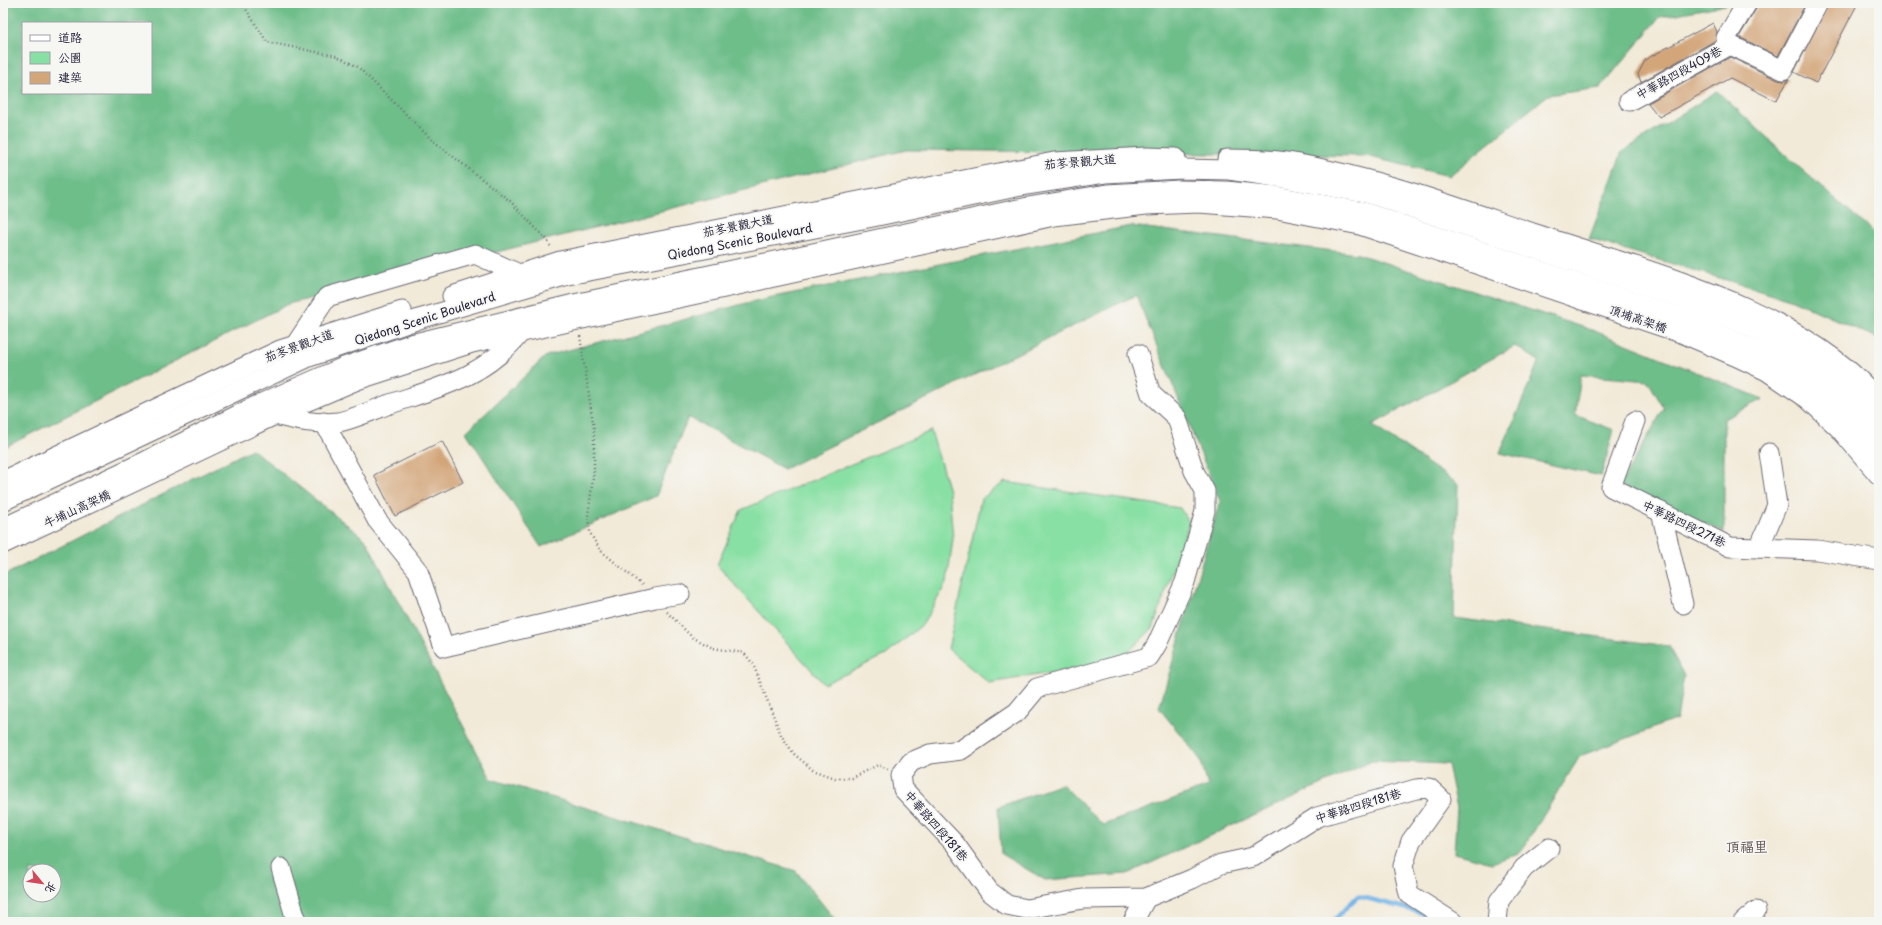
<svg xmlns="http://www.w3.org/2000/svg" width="1882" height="925" viewBox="0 0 1882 925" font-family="'Playpen Sans','LXGW WenKai TC',sans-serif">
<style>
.green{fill:#89e0a4;stroke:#568170}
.forest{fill:#6ebe8a;stroke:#487062;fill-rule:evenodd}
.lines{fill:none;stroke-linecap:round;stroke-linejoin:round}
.stream{stroke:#72b3e6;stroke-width:4.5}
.building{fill:#d3a67a}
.minor-casing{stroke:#6b6872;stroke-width:21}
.path{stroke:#6b6872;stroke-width:2.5;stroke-dasharray:1 3;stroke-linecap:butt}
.minor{stroke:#fff;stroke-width:19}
.labels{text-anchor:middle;stroke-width:3.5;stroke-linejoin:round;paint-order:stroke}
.street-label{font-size:12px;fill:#22223b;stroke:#f6f6f2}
.quarter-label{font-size:14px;fill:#605051;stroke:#f6f6f2}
</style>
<rect width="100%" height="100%" fill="#f6f6f2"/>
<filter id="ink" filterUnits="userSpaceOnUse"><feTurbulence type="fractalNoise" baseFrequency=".025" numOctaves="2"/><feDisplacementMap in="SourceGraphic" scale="8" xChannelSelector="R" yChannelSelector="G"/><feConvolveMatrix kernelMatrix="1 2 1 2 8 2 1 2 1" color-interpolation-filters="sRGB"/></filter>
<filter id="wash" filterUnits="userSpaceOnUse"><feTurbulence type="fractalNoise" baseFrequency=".012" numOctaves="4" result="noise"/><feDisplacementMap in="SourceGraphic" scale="16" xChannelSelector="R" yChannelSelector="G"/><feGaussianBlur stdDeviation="0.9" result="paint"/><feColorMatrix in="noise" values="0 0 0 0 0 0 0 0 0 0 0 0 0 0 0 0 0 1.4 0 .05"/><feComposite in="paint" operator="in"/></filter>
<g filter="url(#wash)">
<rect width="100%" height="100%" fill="#f2ead8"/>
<g class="green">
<path d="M931 431 949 491 953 539 947 582 923 624 886 655 824 684 717 565 741 510Z"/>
<path d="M1005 482 1180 508 1189 523 1153 628 1118 662 989 683 948 649 981 499Z"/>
</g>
<g class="forest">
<path d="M3 3H1727L1725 5 1660 17 1600 88 1548 95 1449 176 1366 156 906 150 288 304 3 448ZM23 23H151V93H23Z"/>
<path d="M1717 91 1800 168 1877 235 1879 256V339L1790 299 1589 239 1622 152Z"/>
<path d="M1131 226 1358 254 1592 330 1763 399 1724 419V532L1620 485 1664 408 1648 381 1581 375 1575 415 1614 430 1601 476 1500 453 1539 361 1515 346 1372 425 1458 484 1454 618 1669 646 1684 676 1677 719 1580 756 1521 852 1492 863 1454 853 1457 808 1448 764 1372 761 1127 874 1045 880 1001 854 998 807 1062 784 1103 825 1208 786 1200 759 1159 708 1220 501 1136 295 784 469 688 417 656 496 541 547 466 432 546 356 758 300Z"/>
<path d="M252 449 366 540 491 779 796 871 837 922H3V576ZM30 871H54V895H30Z"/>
</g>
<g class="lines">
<path class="stream" d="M1332 922 1358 896 1420 912 1427 916"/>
</g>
<g id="blocks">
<g class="building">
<path d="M1758 3H1806L1778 56 1739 37 1756 9Z"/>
<path d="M1829 3H1858L1816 83 1794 72Z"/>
<path d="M1713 23 1717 32 1716 40 1641 82 1638 74 1646 59Z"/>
<path d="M1730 57 1778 80 1784 81 1789 79 1776 101 1730 78 1659 117 1648 103Z"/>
<path d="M442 441 463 482 395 516 374 475Z"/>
</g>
</g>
</g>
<g filter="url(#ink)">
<use href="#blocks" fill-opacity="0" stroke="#6b6872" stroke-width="1"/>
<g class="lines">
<g class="minor-casing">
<g id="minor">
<path d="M1730 45 1726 38 1747 3"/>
<path d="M1629 101 1730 45 1783 70 1818 3"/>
<path d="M1227 159C1249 159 1272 159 1294 163 1378 178 1458 208 1539 235 1649 272 1803 309 1879 401"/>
<path d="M452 296 560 261 1054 162 1147 157 1176 158"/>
<path d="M292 350 327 297 475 254 519 274"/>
<path d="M1138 354 1151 394 1177 418 1194 471 1205 491V511L1185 582 1157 644 1149 657 1037 688 1017 712 961 750 930 754 911 762 901 775 903 789 955 844 989 891 1007 905 1027 909 1083 899 1146 898 1192 879 1221 864 1253 857 1317 817 1416 789 1429 788 1441 799 1411 841 1403 866 1409 894 1453 922"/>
<path d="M275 415C295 420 317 425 338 422 354 419 371 411 387 405 440 387 484 378 521 332"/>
<path d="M1635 421 1611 487 1730 547 1817 550 1879 560"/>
<path d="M324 422 377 520 418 571 444 647 655 598 680 594"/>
<path d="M3 481 280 350 402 311"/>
<path d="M3 501 309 357 422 318 568 275 873 217 1026 185 1105 173 1182 169 1229 170 1277 177 1370 194 1696 303 1750 327 1786 347 1827 375 1863 407 1879 425"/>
<path d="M1661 512 1683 604"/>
<path d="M3 528 146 461 262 403 344 367 411 344 574 304 1028 207 1107 194 1179 190 1226 191 1276 196 1364 212 1689 320 1742 344 1774 361 1816 389 1853 419 1879 453"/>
<path d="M3 544 275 415 357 380 472 343 1054 216 1146 205 1199 203 1277 209 1360 225 1684 334 1735 356 1767 371 1808 399 1839 428 1879 475"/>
<path d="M1759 548 1777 505 1769 453"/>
<path d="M281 868 294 913 298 922"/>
<path d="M1133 922 1146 898"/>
<path d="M1497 922 1499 901 1524 868 1549 848"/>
<path d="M1743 922 1756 911"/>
</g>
</g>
<g class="path">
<path d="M242 3 267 42 337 56 358 67 432 140 510 201 546 239 551 247"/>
<path d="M580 336 594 429V470L588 516 590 533 600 550 642 585"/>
<path d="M667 612 692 637 713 648 744 653 753 664 781 735 794 754 813 770 835 778H851L878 765 888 769"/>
</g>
<use href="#minor" class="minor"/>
</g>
</g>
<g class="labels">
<g class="street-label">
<text transform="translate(1679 73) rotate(-29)" y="4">中華路四段409巷</text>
<text transform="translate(1080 162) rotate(-5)" y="4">茄苳景觀大道</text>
<text transform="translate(738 226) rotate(-11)" y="4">茄苳景觀大道</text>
<text transform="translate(740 242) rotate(-11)" y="4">Qiedong Scenic Boulevard</text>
<text transform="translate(425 319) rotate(-18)" y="4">Qiedong Scenic Boulevard</text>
<text transform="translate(1638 319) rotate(19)" y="4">頂埔高架橋</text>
<text transform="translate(299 346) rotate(-20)" y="4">茄苳景觀大道</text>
<text transform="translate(77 509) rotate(-25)" y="4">牛埔山高架橋</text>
<text transform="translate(1684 524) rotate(26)" y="4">中華路四段271巷</text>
<text transform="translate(1358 806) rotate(-17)" y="4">中華路四段181巷</text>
<text transform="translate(936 826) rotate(49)" y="4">中華路四段181巷</text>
</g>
<g class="quarter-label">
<text x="1747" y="852">頂福里</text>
</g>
</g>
<rect width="1882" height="925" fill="none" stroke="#f6f6f2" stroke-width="16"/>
<rect x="22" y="22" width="130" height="72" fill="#f6f6f2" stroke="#a1a1a9"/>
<rect x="30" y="35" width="20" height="6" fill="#ffffff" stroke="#a1a1a9"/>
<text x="58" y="42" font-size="12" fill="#22223b">道路</text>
<rect x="30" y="52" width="20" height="12" fill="#89e0a4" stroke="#a1a1a9"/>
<text x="58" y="62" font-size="12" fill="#22223b">公園</text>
<rect x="30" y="72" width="20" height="12" fill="#d3a67a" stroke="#a1a1a9"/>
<text x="58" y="82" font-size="12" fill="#22223b">建築</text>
<g transform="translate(42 883) rotate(119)"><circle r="19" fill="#f6f6f2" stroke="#a1a1a9"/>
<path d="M0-3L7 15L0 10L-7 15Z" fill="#d1495b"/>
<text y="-6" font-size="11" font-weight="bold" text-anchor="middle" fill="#22223b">北</text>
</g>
</svg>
